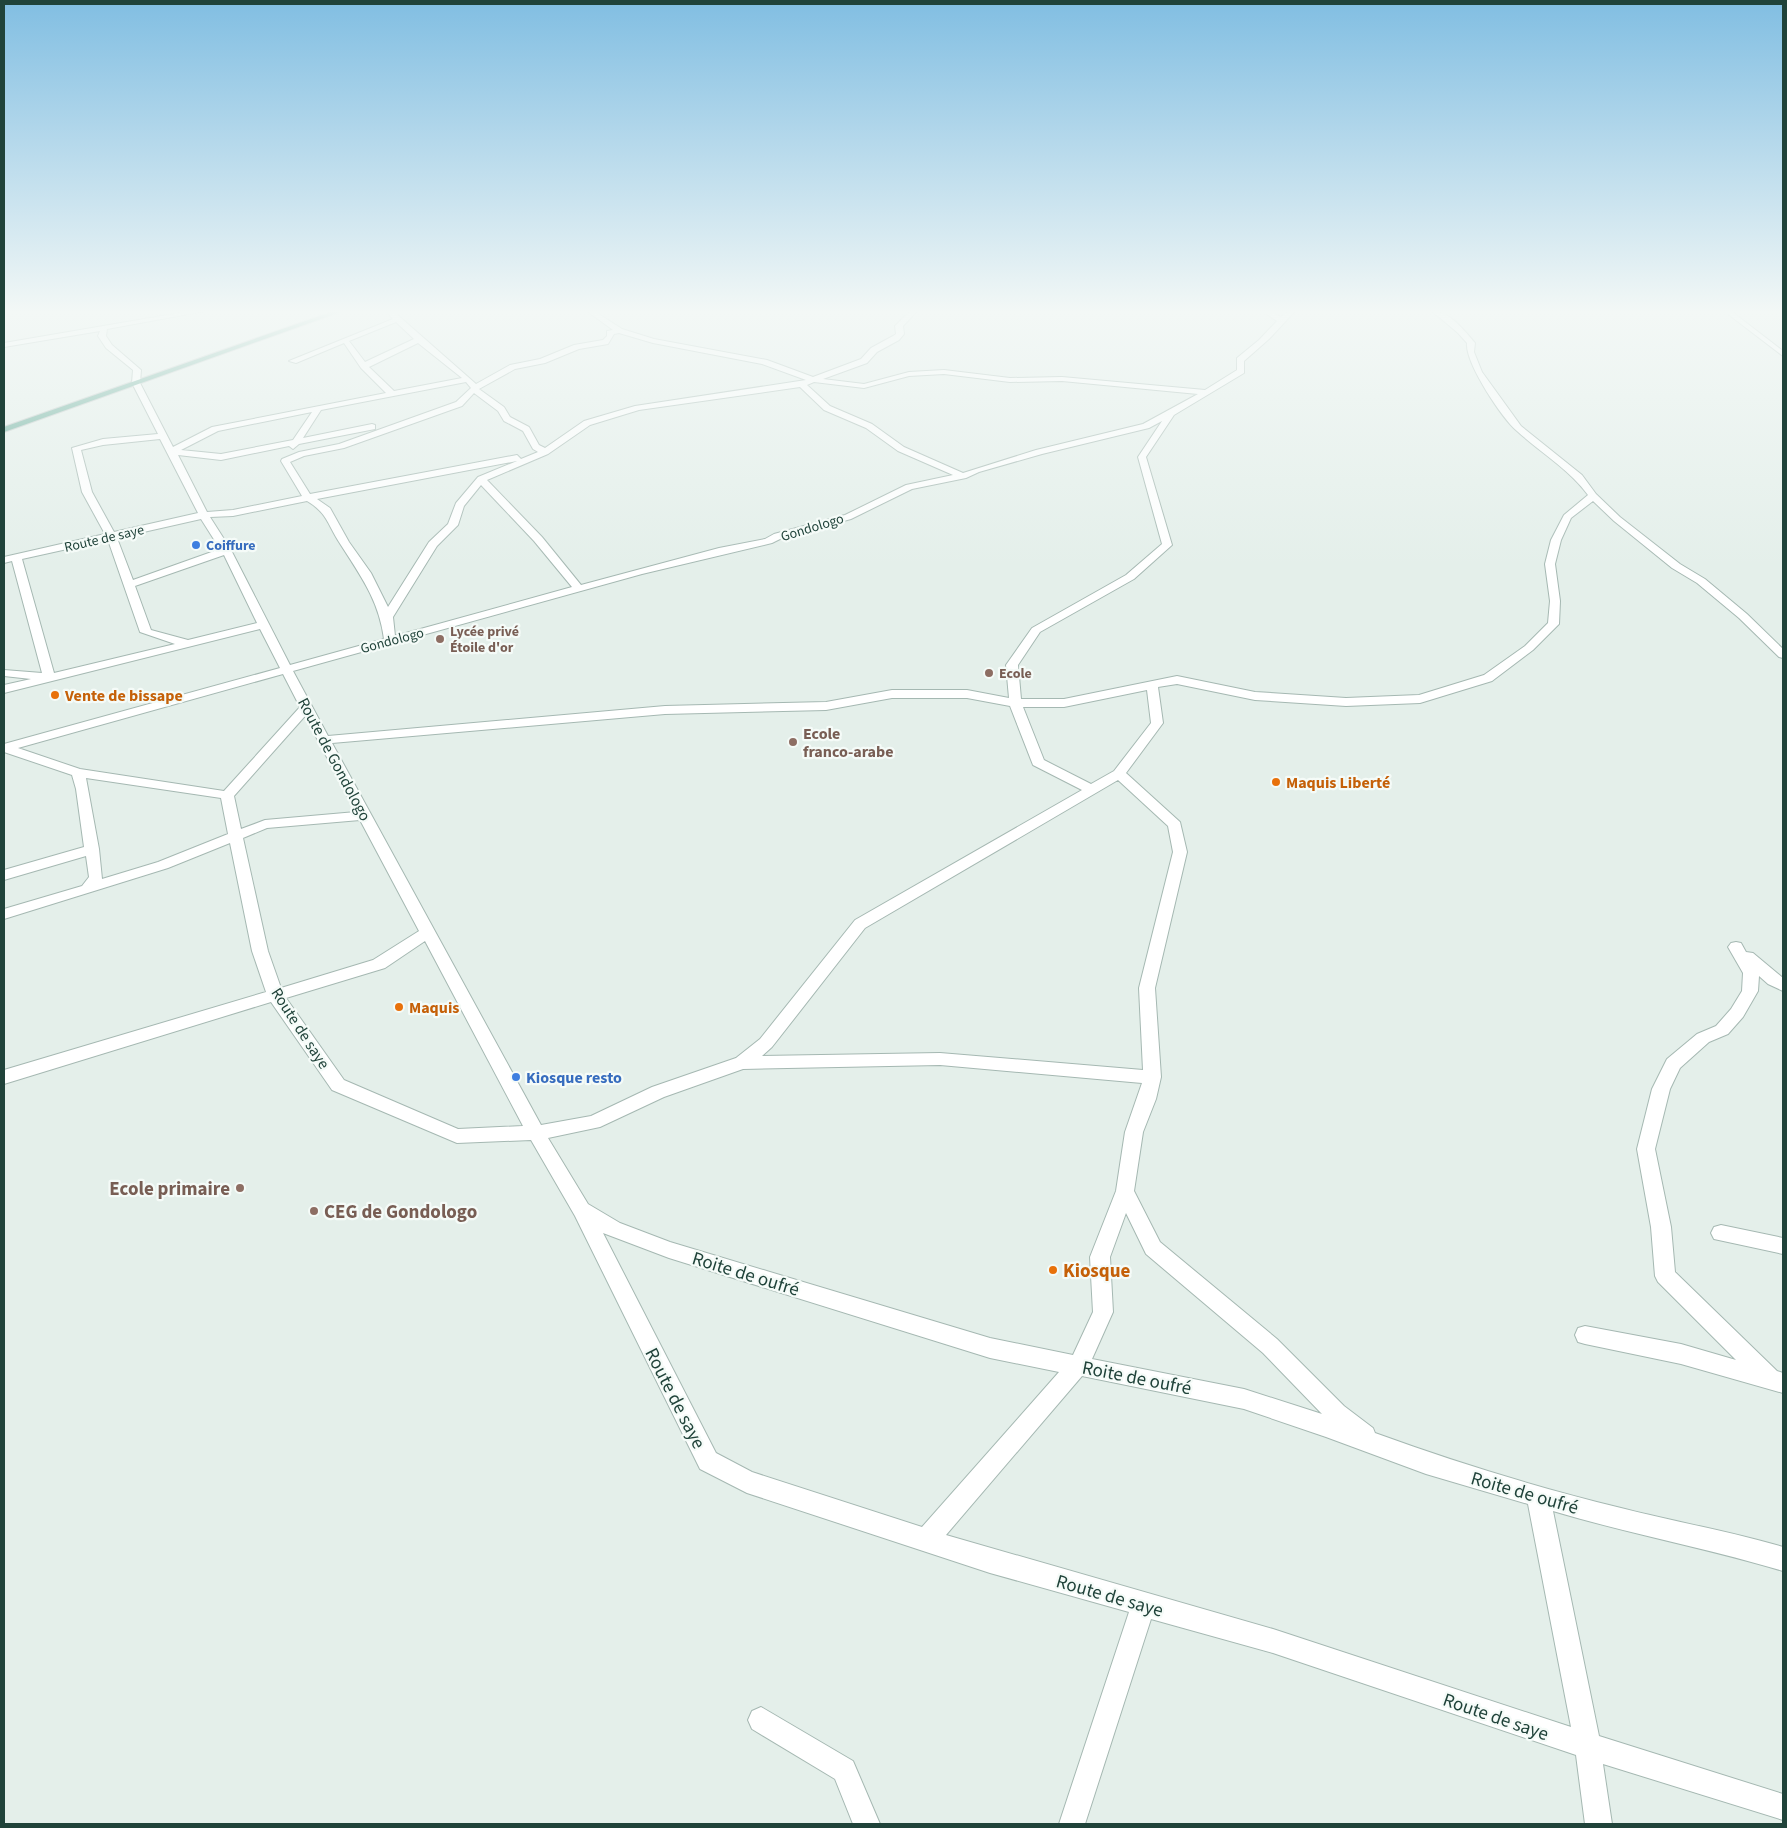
<svg xmlns="http://www.w3.org/2000/svg" width="1787" height="1828" viewBox="0 0 1787 1828" font-family="'Source Sans 3',sans-serif">
<style>
.lines{fill:none;stroke-linecap:round;stroke-linejoin:round}
.minor-casing{stroke:#a5b8b2;stroke-width:2}
.major-casing{stroke:#c1cac8;stroke-width:2}
.minor{fill:#fff;fill-rule:evenodd}
.major{fill:#63aa97;fill-rule:evenodd}
.shop-dot{fill:#3f7fe0;stroke:#f5fbf8;stroke-width:2}
.education-dot{fill:#8d6e63;stroke:#f5fbf8;stroke-width:2}
.food-dot{fill:#e8710a;stroke:#f5fbf8;stroke-width:2}
.labels{text-anchor:middle;stroke-width:4.5;stroke-linejoin:round;paint-order:stroke}
.far-street-label{font-size:14px;fill:#20433a;stroke:#f5fbf8}
.far-shop-label{font-size:14px;font-weight:bold;fill:#366cbe;stroke:#f5fbf8;text-anchor:start}
.far-education-label{font-size:14px;font-weight:bold;fill:#785e54;stroke:#f5fbf8;text-anchor:start}
.food-label{font-size:16px;font-weight:bold;fill:#c56008;stroke:#f5fbf8;text-anchor:start}
.education-label{font-size:16px;font-weight:bold;fill:#785e54;stroke:#f5fbf8;text-anchor:start}
.street-label{font-size:16px;fill:#20433a;stroke:#f5fbf8}
.shop-label{font-size:16px;font-weight:bold;fill:#366cbe;stroke:#f5fbf8;text-anchor:start}
.near-education-label{font-size:19px;font-weight:bold;fill:#785e54;stroke:#f5fbf8;text-anchor:end}
.near-food-label{font-size:19px;font-weight:bold;fill:#c56008;stroke:#f5fbf8;text-anchor:start}
.near-street-label{font-size:19px;fill:#20433a;stroke:#f5fbf8}
</style>
<rect width="100%" height="100%" fill="#e4efea"/>
<g class="lines">
<g class="minor-casing">
<g id="minor">
<path d="M191 311H205L107 329 106 336 112 345 141 370 140 383 173 447 212 427 386 393 361 368 344 343 296 363 289 361 393 319 386 311H393L476 384 510 365 540 359 574 345 603 340 607 336V331L613 330 587 311H594L622 329 654 339 767 360 813 377 861 359 871 348 893 336 896 334 895 326 910 311H917L903 326 904 334 899 340 877 352 867 363 823 379 864 384 909 372 944 370 1010 378 1062 377 1205 390 1237 370V358L1259 340 1277 321 1262 311H1270L1281 317 1289 311H1295L1269 339 1244 361V373L1174 415 1146 457 1172 545 1134 579 1040 632 1018 665 1021 699H1064L1177 676 1255 692 1346 698 1419 695 1484 675 1525 646 1548 623 1550 601 1545 564 1551 540 1564 515 1588 495C1569 469 1541 453 1517 431 1502 418 1465 363 1467 343L1458 333 1432 311C1448 310 1465 331 1475 343L1474 352 1482 372 1521 426 1582 475 1596 494 1620 517 1680 564 1705 579 1747 614 1783 649V658L1779 657 1739 618 1697 583 1672 568 1614 521 1593 501 1571 518 1561 540 1555 564 1560 601 1559 624 1533 650 1492 681 1420 703 1346 706 1255 700 1177 684 1158 687 1163 723 1126 773 1180 822 1187 852 1155 988 1161 1077 1156 1099 1143 1132 1134 1191 1160 1242 1277 1339 1344 1406 1373 1428 1375 1433C1455 1462 1538 1488 1621 1508 1675 1522 1730 1531 1783 1547V1571C1707 1548 1629 1534 1553 1511L1599 1736 1783 1794V1820L1603 1764 1612 1824H1585L1576 1755 1273 1653 1151 1619 1085 1824H1059L1129 1612 990 1573 747 1493 700 1469 575 1216 531 1140 457 1143 332 1090 271 1002 4 1084V1070L266 992 252 951 230 843 168 868 4 919V909L82 886 89 877 86 856 4 880V870L84 847 76 789 72 775 4 752V744L280 668 260 629 4 693V685L31 679 4 676V670L42 673 12 561 4 563V557L105 534 82 492 72 448 103 439 158 434 132 383 133 370 106 348 98 336 100 331 4 347V343ZM396 322 414 339 365 362 349 341ZM619 333 653 343 762 364 806 380 635 406 584 421 545 448 539 445 529 427 510 417 504 407 479 389 515 369 545 363 579 349 608 344 614 334ZM418 343 462 378 394 391 369 367ZM944 374 1010 382 1062 381 1198 394 1143 424 1036 450 963 473 904 447 872 424 830 406 807 385 814 382 864 388 909 376ZM466 382 471 388 456 402 339 444 299 452 282 459 281 461 302 496 233 510 207 512 178 455 221 460 289 446 293 449 299 444 375 429V425L372 424 303 438 321 410ZM800 387 824 410 866 428 898 451 953 475 906 485 845 515 774 534 765 539 719 548 581 585 542 537 487 480 548 454 590 425 639 410ZM474 393 498 411 504 421 523 431 533 449 538 452 521 459 517 455 310 494 290 462 304 456 344 448 462 406ZM312 412 293 440 221 454 181 450 218 431ZM1162 421 1138 457 1162 544 1126 575 1032 628 1006 665 1009 698 967 690H892L826 702 665 706 328 736 293 671 642 574 772 543 782 538 851 519 912 489 966 478 979 472 1042 454 1149 428ZM160 439 198 513 114 532 92 492 81 450 103 445ZM517 461 478 477 456 503 448 524 429 542 388 607 371 573 349 542 330 508 317 499ZM481 485 534 541 572 587 395 636 393 617 437 546 458 525 464 506ZM307 501C327 513 327 523 339 542 360 575 379 600 384 639L290 665 231 550 210 517 233 516ZM201 519 220 549 133 580 117 538ZM108 540 140 632 175 644 54 673 22 559ZM224 555 257 623 188 640 151 630 135 586ZM283 674 300 707 224 791 80 769 18 748ZM1147 690 1151 723 1114 771 1091 784 1044 760 1023 707H1064ZM892 698H967L1010 706 1033 765 1082 790 855 920 760 1039 736 1058 652 1087 591 1116 541 1125 332 743 665 714 826 710ZM305 716 356 812 265 820 241 829 234 796ZM86 778 221 798 228 834 158 862 102 879 99 849ZM1118 780 1168 826 1173 852 1139 988 1143 1070 940 1053 762 1056 772 1047 865 928ZM360 820 419 931 373 960 281 988 268 951 243 838 267 828ZM425 941 523 1126 458 1129 344 1080 286 998 385 968ZM940 1065 1142 1083 1125 1132 1116 1191 1090 1257 1093 1312 1073 1355 990 1338 670 1242 620 1223 588 1204 548 1138 600 1127 664 1097 743 1069ZM1126 1213 1146 1254 1263 1353 1322 1414 1244 1389 1092 1359 1113 1312 1110 1257ZM603 1233 669 1258 990 1358 1059 1372 922 1527 752 1472 716 1453ZM1082 1376 1244 1409 1326 1437 1426 1474 1528 1504 1571 1727 1273 1629 946 1535Z"/>
<path d="M1724 311H1731L1783 351V356Z"/>
<path d="M1736 942 1741 943 1746 952 1753 953 1783 978V991L1768 984 1759 976 1758 991 1743 1017 1728 1034 1709 1042 1680 1068 1670 1089 1655 1149 1671 1227 1675 1272 1777 1371 1783 1373V1393L1681 1364 1585 1344 1578 1342 1575 1335 1578 1328 1585 1326 1681 1344 1736 1360 1658 1282 1655 1276 1651 1227 1637 1149 1652 1089 1667 1059 1697 1034 1716 1026 1731 1009 1742 991 1743 973 1728 947 1731 943Z"/>
<path d="M1721 1225 1783 1238V1254L1714 1239 1711 1233 1714 1227Z"/>
<path d="M761 1707 853 1761 880 1824H853L835 1779 752 1729 748 1720 752 1711Z"/>
</g>
</g>
<g class="major-casing">
<path id="major" d="M334 311H343L4 432V427Z"/>
</g>
<use href="#minor" class="minor"/>
<use href="#major" class="major"/>
</g>
<linearGradient id="sky" x2="0" y2="1"><stop stop-color="#81bee2"/><stop offset="0.55" stop-color="#f3f8f6"/><stop offset="1" stop-color="#f3f8f6" stop-opacity="0"/></linearGradient>
<rect width="1787" height="567" fill="url(#sky)"/>
<g class="shop-dot">
<circle cx="196" cy="545" r="5"/>
<circle cx="516" cy="1077" r="5"/>
</g>
<g class="education-dot">
<circle cx="440" cy="639" r="5"/>
<circle cx="989" cy="673" r="5"/>
<circle cx="793" cy="742" r="5"/>
<circle cx="240" cy="1188" r="5"/>
<circle cx="314" cy="1211" r="5"/>
</g>
<g class="food-dot">
<circle cx="55" cy="695" r="5"/>
<circle cx="1276" cy="782" r="5"/>
<circle cx="399" cy="1007" r="5"/>
<circle cx="1053" cy="1270" r="5"/>
</g>
<g class="labels">
<g class="far-street-label">
<text transform="translate(812 527) rotate(-17)" y="5">Gondologo</text>
<text transform="translate(104 538) rotate(-13)" y="5">Route de saye</text>
<text transform="translate(392 640) rotate(-15)" y="5">Gondologo</text>
</g>
<g class="far-shop-label">
<text x="206" y="550">Coiffure</text>
</g>
<g class="far-education-label">
<text x="450" y="636">Lycée privé<tspan x="450" dy="16">Étoile d'or</tspan></text>
<text x="999" y="678">Ecole</text>
</g>
<g class="food-label">
<text x="65" y="701">Vente de bissape</text>
<text x="1286" y="788">Maquis Liberté</text>
<text x="409" y="1013">Maquis</text>
</g>
<g class="education-label">
<text x="803" y="739">Ecole<tspan x="803" dy="18">franco-arabe</tspan></text>
</g>
<g class="street-label">
<text transform="translate(335 759) rotate(62)" y="6">Route de Gondologo</text>
<text transform="translate(301 1028) rotate(57)" y="6">Route de saye</text>
</g>
<g class="shop-label">
<text x="526" y="1083">Kiosque resto</text>
</g>
<g class="near-education-label">
<text x="230" y="1195">Ecole primaire</text>
<text x="324" y="1218" text-anchor="start">CEG de Gondologo</text>
</g>
<g class="near-food-label">
<text x="1063" y="1277">Kiosque</text>
</g>
<g class="near-street-label">
<text transform="translate(746 1273) rotate(17)" y="7">Roite de oufré</text>
<text transform="translate(1137 1377) rotate(11)" y="7">Roite de oufré</text>
<text transform="translate(676 1398) rotate(63)" y="7">Route de saye</text>
<text transform="translate(1525 1492) rotate(16)" y="7">Roite de oufré</text>
<text transform="translate(1110 1595) rotate(16)" y="7">Route de saye</text>
<text transform="translate(1496 1716) rotate(19)" y="7">Route de saye</text>
</g>
</g>
<rect width="1787" height="1828" fill="none" stroke="#20433a" stroke-width="10"/>
</svg>
